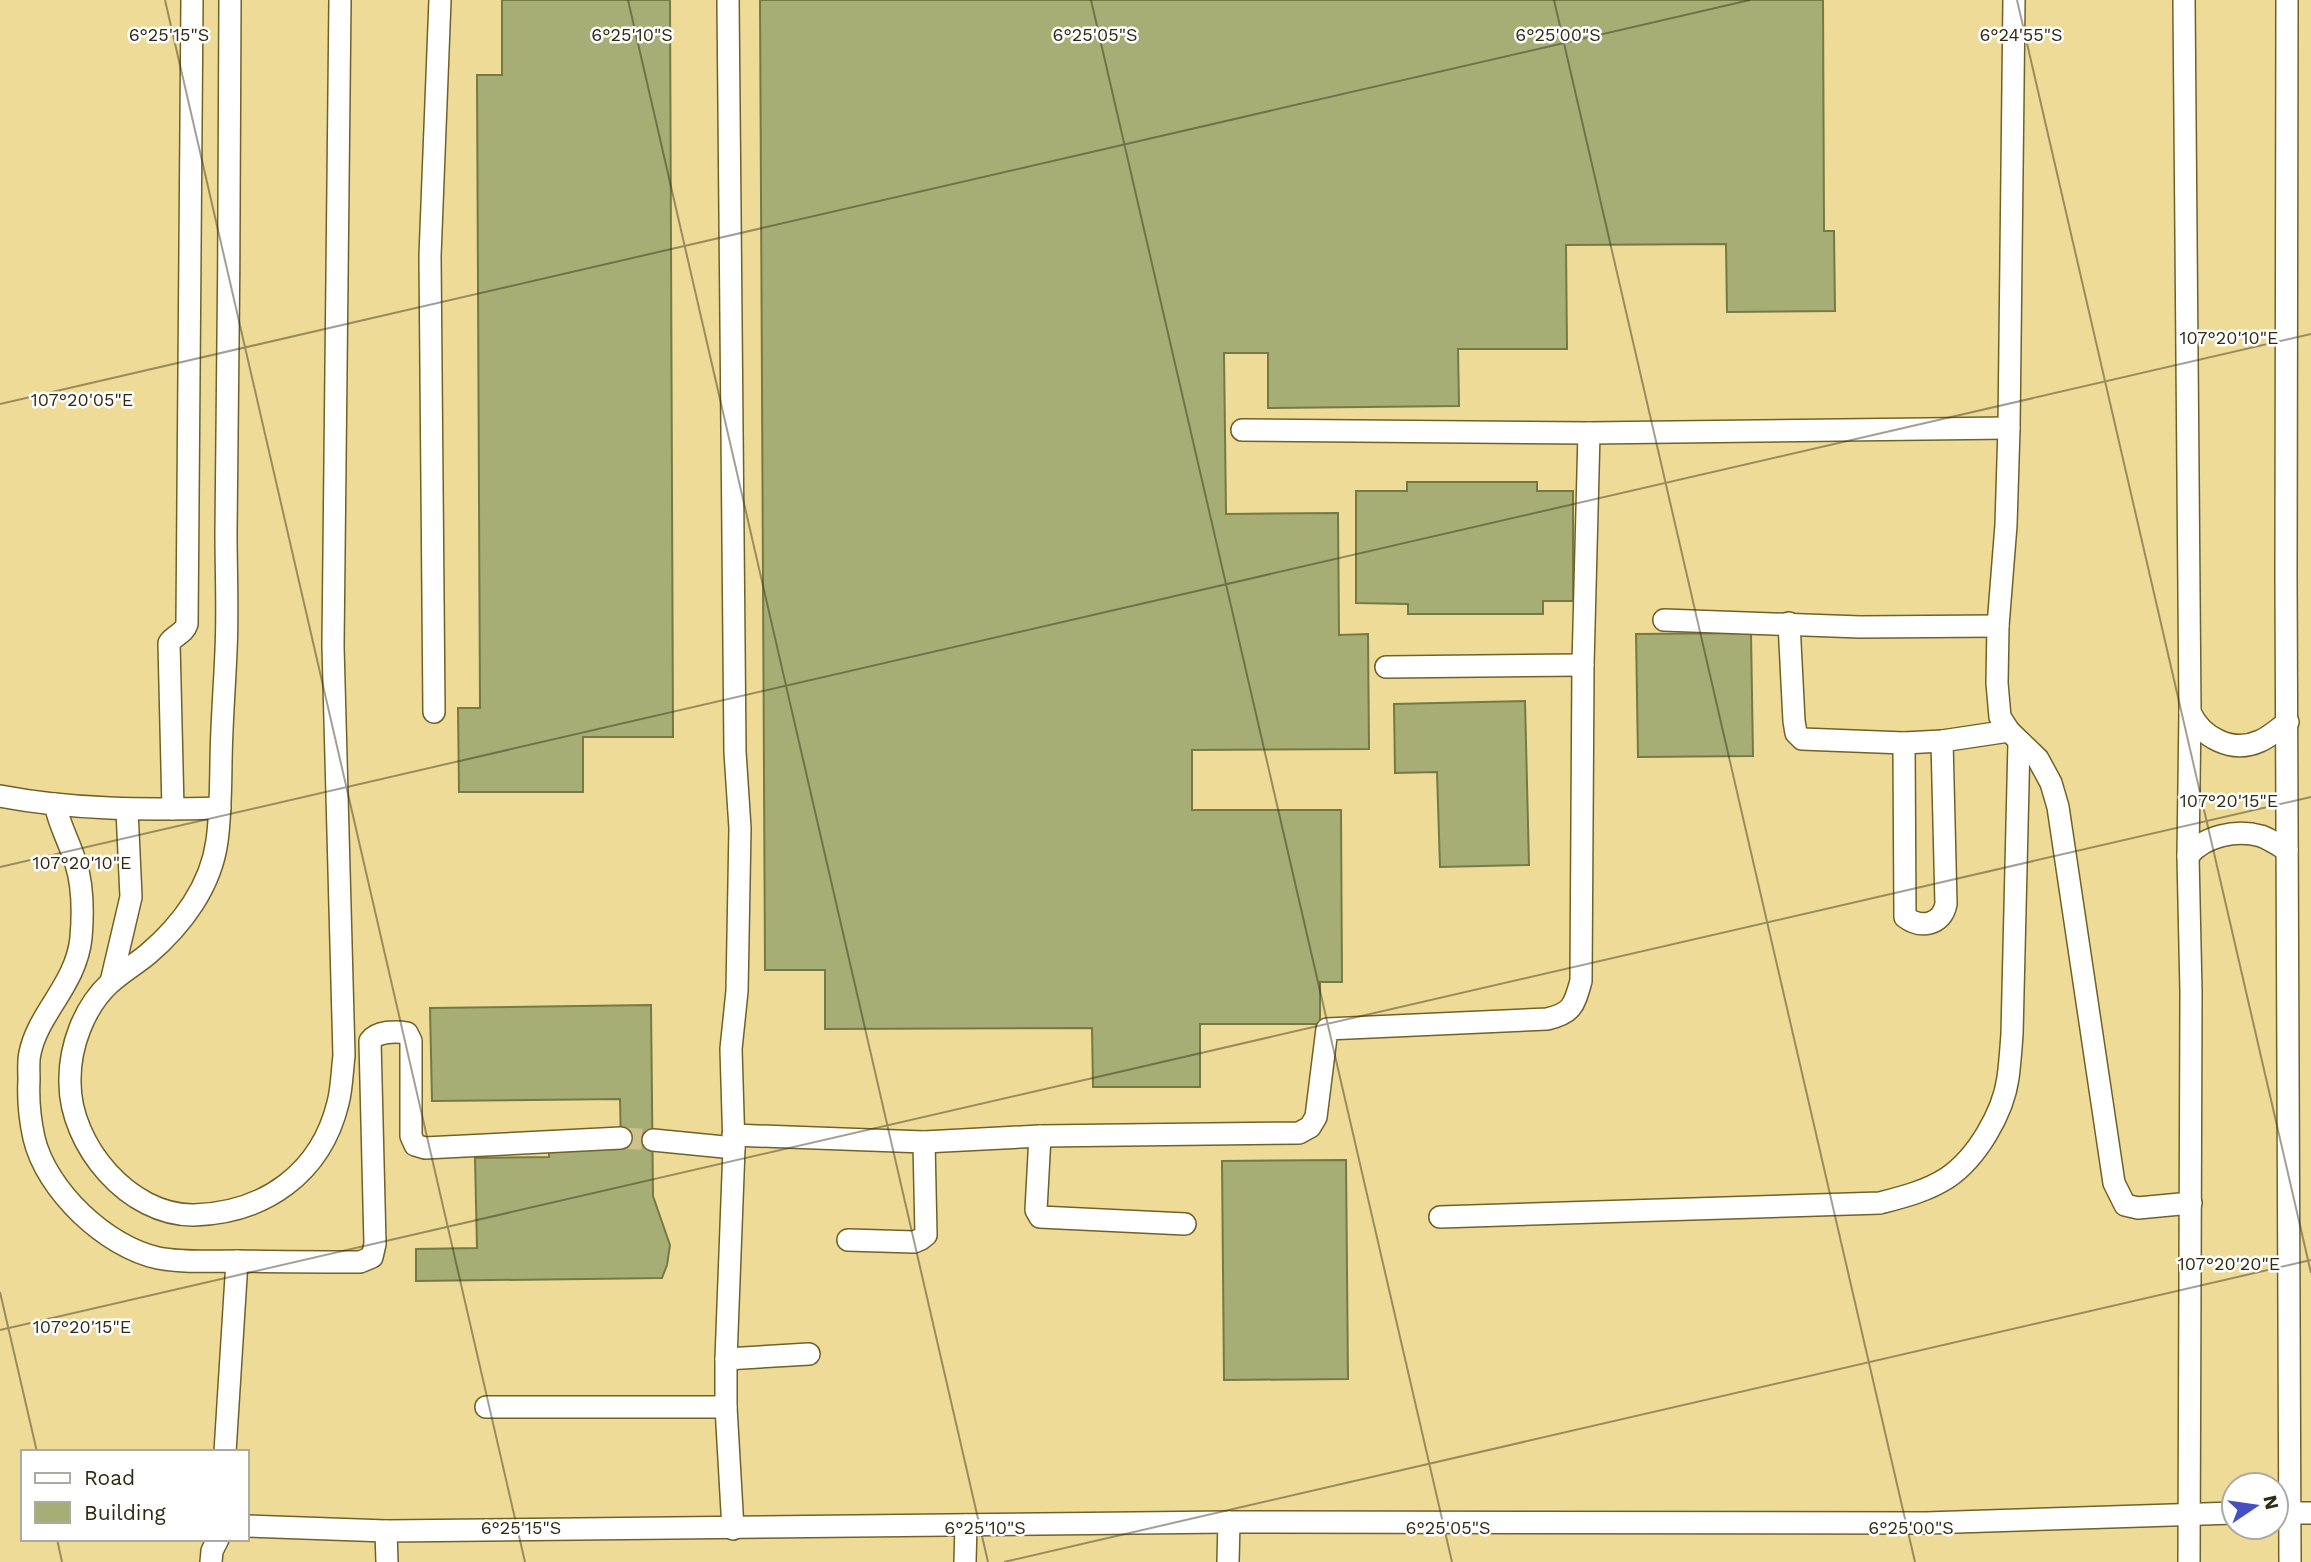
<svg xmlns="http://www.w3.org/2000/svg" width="2311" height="1562" viewBox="0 0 2311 1562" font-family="'Work Sans',sans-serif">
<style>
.built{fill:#eedb98;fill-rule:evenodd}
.building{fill:#a7ae75;stroke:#747a42;stroke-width:2}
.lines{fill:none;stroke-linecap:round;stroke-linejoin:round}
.minor-tunnel{stroke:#d0c18c;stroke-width:21;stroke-dasharray:21 10;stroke-linecap:butt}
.minor-casing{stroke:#716129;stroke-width:24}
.minor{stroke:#fff;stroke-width:21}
.ticks{fill:none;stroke:#322b14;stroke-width:2;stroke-opacity:0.45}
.ticks-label{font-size:18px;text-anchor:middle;fill:#322b14;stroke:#fff;stroke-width:5;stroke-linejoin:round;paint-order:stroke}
</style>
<rect width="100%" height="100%" fill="#f7e6aa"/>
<path class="built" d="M0 0H2311V1562H0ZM23 1452H247V1539H23ZM2234 1485H2276V1527H2234Z"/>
<g class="building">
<path d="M502 0H670L673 737H583V792H459L458 708H480L477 75H502Z"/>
<path d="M760 0H1823L1824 231H1834L1835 311 1727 312 1726 244 1566 245 1567 349H1458L1459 406 1268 408V353H1224L1226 514 1338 513 1339 635 1368 634 1369 749 1192 750V810H1341L1342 982H1320V1024H1200V1087H1093L1092 1028 825 1029V970H765Z"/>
<path d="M1407 482H1537V491H1573V601H1543V614H1408V604L1356 603V491H1407Z"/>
<path d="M1751 633 1753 756 1638 757 1636 634Z"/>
<path d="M1525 701 1529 865 1440 867 1437 772 1395 773 1394 704Z"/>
<path d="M651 1005 653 1196 670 1245 667 1265 662 1278 416 1281V1249L477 1248 475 1158 549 1157V1146L621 1145 620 1099 432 1101 430 1008Z"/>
<path d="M1346 1160 1348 1379 1224 1380 1222 1161Z"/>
</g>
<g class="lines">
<path class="minor-tunnel" d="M621 1138 653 1140"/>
<g class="minor-casing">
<g id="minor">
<path d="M230 0C230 177 228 355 226 532 226 572 228 611 226 651 225 677 223 704 222 730 220 767 222 805 217 841 211 886 182 925 148 954 136 964 122 972 110 983 84 1007 69 1047 70 1083 70 1145 129 1216 194 1215 265 1213 321 1173 338 1103 342 1088 342 1071 344 1056L333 646 340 0"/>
<path d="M728 0 735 752 740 828 737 991 731 1049 734 1148 726 1359V1407L733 1529"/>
<path d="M2014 0 2009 428 2006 525 1998 626 1997 683 2000 717 2009 731 2038 759 2051 783 2058 807 2114 1183 2125 1205 2138 1208 2191 1203"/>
<path d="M2184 0 2190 712 2188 856 2191 992 2189 1562"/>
<path d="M2287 0 2286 577 2290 1562"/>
<path d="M1242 430 1589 433 2009 428"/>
<path d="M1664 620 1860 627 1998 626"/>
<path d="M1789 623 1794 721 1796 733 1802 739 1904 743 1942 741 2009 731"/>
<path d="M1386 667 1583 665"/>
<path d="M434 712 430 256 440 0"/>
<path d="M2190 712C2201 737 2232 754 2260 741 2270 737 2279 728 2288 722"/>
<path d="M1904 743 1905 917C1921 929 1942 925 1946 904L1942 741"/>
<path d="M0 796C73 810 146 810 220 808"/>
<path d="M55 804C59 825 70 843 76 864 83 886 83 914 81 938 76 985 38 1013 30 1053 28 1061 29 1071 29 1080 28 1098 30 1120 34 1138 46 1190 106 1247 158 1258 184 1263 212 1261 238 1261 279 1262 319 1262 360 1262L372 1257 375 1244 370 1041C377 1031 396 1031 407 1033L411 1041V1136L415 1145 425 1148 621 1138"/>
<path d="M173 809 169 643C174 635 184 634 187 624L192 0"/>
<path d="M2188 856C2204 836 2236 829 2261 836 2270 839 2279 846 2287 850"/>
<path d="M111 982 131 897 127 810"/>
<path d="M733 1135 924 1142 1040 1136 1299 1133 1310 1127 1316 1117 1327 1029 1547 1019C1573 1013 1574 1005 1581 981L1583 665 1589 433"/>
<path d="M1040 1136 1036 1210 1040 1217 1185 1224"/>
<path d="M653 1140 734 1148"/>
<path d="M1440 1217 1880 1203C1903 1197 1927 1191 1947 1178 1977 1158 2003 1113 2008 1078 2010 1063 2011 1048 2012 1034L2019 742"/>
<path d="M848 1240 914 1242 921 1239 926 1235 924 1142"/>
<path d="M726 1359 809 1354"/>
<path d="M486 1407H726"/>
<path d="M225 1452 237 1261"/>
<path d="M2276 1513H2311"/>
<path d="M247 1526 386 1531 1229 1522 1926 1523 2234 1513"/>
<path d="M386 1531 387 1562"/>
<path d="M211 1562 212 1551 218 1539"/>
<path d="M965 1562 966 1525"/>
<path d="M1228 1562 1229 1522"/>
</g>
</g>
<use href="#minor" class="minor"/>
</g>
<path class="ticks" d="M165 0 525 1562M628 0 988 1562M1091 0 1452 1562M1554 0 1915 1562M2017 0 2311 1273M0 404 1750 0M0 867 2311 334M0 1292 37 1452M0 1330 2311 797M57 1539 62 1562M1004 1562 2311 1260"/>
<g class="ticks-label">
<text x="169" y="41">6°25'15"S</text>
<text x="632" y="41">6°25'10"S</text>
<text x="1095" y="41">6°25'05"S</text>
<text x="1558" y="41">6°25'00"S</text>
<text x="2021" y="41">6°24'55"S</text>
<text x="2229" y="344">107°20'10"E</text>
<text x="82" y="406">107°20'05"E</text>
<text x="2229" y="807">107°20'15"E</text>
<text x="82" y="869">107°20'10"E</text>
<text x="2229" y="1270">107°20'20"E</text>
<text x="82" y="1333">107°20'15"E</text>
<text x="521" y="1534">6°25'15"S</text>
<text x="985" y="1534">6°25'10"S</text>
<text x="1448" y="1534">6°25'05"S</text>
<text x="1911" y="1534">6°25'00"S</text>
</g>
<rect x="21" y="1450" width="228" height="91" fill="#ffffff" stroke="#adaaa1" stroke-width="2"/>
<rect x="35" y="1473" width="35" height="10" fill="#ffffff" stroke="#adaaa1" stroke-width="2"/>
<text x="84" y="1485" font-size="21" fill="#322b14">Road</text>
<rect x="35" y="1502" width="35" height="21" fill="#a7ae75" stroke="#adaaa1" stroke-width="2"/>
<text x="84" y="1520" font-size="21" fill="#322b14">Building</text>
<g transform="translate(2255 1506) rotate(77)"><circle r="33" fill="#ffffff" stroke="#adaaa1" stroke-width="2"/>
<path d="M0-5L12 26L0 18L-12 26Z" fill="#454ec3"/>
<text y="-10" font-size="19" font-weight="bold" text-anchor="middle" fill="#322b14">N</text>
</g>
</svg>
